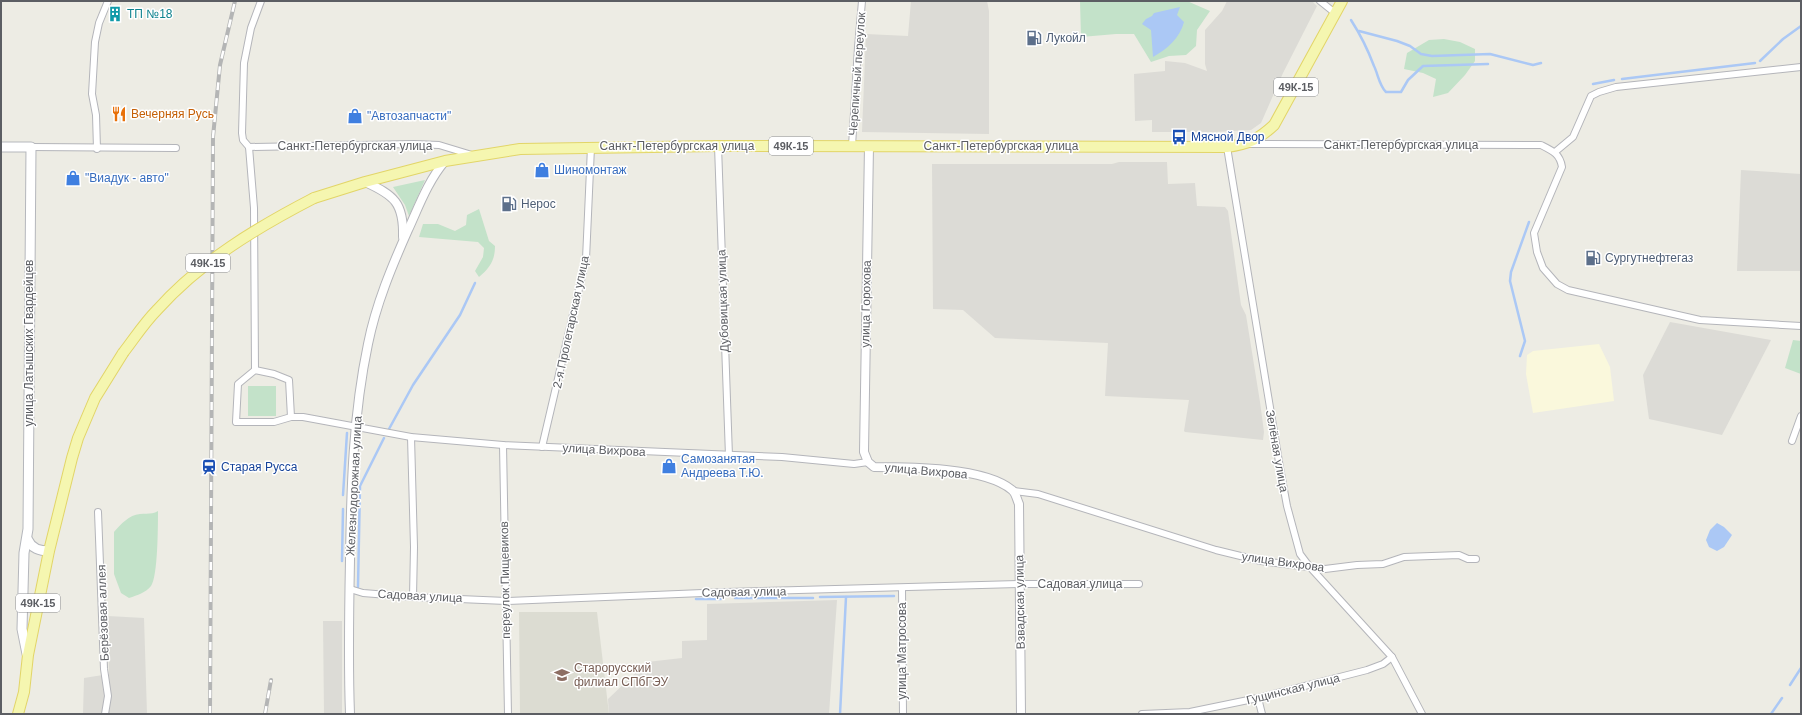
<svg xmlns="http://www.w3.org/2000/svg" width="1802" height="715" viewBox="0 0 1802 715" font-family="Arial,sans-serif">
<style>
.commercial{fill:#faf8dc}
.industrial{fill:#dcdbd6}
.education{fill:#dcdcd2}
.green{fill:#c3e2c9}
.water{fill:#abc8f5}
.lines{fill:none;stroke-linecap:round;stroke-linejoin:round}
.stream{stroke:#abc8f5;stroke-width:2.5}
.minor-casing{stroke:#b4b5ba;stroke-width:8}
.tertiary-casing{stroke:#b4b5ba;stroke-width:10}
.secondary-casing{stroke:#b5b7bc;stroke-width:11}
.primary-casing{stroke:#e2d568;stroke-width:12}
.minor{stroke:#fff;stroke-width:6}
.tertiary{stroke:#fff;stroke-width:8}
.secondary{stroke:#fff;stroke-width:9}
.primary{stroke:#f5f6b0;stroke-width:10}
.rail-casing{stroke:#b4b5b5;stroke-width:4}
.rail{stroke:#fff;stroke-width:2.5;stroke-dasharray:8;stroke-linecap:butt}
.primary-bridge-casing{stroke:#e2d568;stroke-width:12;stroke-linecap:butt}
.primary-bridge{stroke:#f5f6b0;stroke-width:10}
.labels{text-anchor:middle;stroke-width:3;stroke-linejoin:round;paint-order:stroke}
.shield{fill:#fff;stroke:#8d8e92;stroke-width:1}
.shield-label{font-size:11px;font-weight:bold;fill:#5c5e63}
.culture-label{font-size:12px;fill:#0d838f;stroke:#fff;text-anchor:start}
.service-label{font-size:12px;fill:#4e5e75;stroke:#fff;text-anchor:start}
.street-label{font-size:12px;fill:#5c5e63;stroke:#fff}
.food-label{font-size:12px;fill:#c56008;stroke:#fff;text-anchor:start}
.shop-label{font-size:12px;fill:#366cbe;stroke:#fff;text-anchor:start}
.transit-label{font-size:12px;fill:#164399;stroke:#fff;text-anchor:start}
.education-label{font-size:12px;fill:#785e54;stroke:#fff;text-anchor:start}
</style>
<rect width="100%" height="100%" fill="#edece4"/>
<path class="commercial" d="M1599 344 1610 367 1614 401 1533 413 1526 374 1527 355 1533 351Z"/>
<g class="industrial">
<path d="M911 1H987L989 11V134L862 132 866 34 908 36Z"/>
<path d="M1227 1H1312L1317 6 1283 73 1261 123 1251 130 1214 132H1152V120L1135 121 1134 74 1165 71V61L1185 63 1207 71 1205 64V30L1222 11Z"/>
<path d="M1119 162H1167L1168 184 1195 183 1197 206 1225 207 1228 211 1241 305 1246 315 1260 402 1264 432 1263 440 1185 432 1184 431 1189 400 1105 396 1108 343 995 338 963 310 933 309 932 164H1112Z"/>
<path d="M1741 170 1801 174V271H1737Z"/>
<path d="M1670 322 1771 340 1722 435 1649 419 1643 375Z"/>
<path d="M837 600 829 714H609L608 699 647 662 682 658V641L707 640V604Z"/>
<path d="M108 616 144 618 147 714H83L84 678 109 674Z"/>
<path d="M323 621H342V714H324Z"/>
</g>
<path class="education" d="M519 612H597L609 714H520Z"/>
<g class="green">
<path d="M1080 1H1187L1210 11 1197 30 1196 46 1186 55 1169 56 1151 62 1134 34H1116L1081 37Z"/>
<path d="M1444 39 1460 42 1475 49V61L1465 75 1448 93 1433 97 1436 79 1423 73 1404 69 1407 53 1429 40Z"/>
<path d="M425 180 409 216 405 205 393 187Z"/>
<path d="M479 209 489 241 495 246C495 260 490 268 479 277L475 271 483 257 484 248 478 242 419 237 423 224H438L455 231 466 225 467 215Z"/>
<path d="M1793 340 1801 341V374L1785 368Z"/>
<rect x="248" y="386" width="28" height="30"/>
<path d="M158 511C158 524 158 577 151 586 145 593 138 595 129 598L121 593 114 574V532C121 524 129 515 140 514 147 513 152 515 158 511Z"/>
</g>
<g class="water">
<path d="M1180 7 1177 15 1184 22C1180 38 1167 49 1153 57L1151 30 1142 24 1146 19 1152 16 1154 13Z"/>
<path d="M1717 523 1724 527 1732 535 1724 547 1717 551 1709 547 1706 540 1710 530Z"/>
</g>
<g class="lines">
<g class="stream">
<path d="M1351 20C1360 34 1368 50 1374 66 1378 74 1379 85 1386 92H1401L1408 80 1423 66 1488 64"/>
<path d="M1359 31 1397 41 1410 46 1421 54 1432 56 1490 54 1533 65 1541 63"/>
<path d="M1760 61 1783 39 1801 26"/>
<path d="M1622 79 1755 63"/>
<path d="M1593 84 1614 80"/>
<path d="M1520 356 1525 341 1510 281 1511 272 1529 222"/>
<path d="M389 429 413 385 460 315 475 283"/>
<path d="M343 495 347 433"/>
<path d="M342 561 343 509"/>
<path d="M358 587 360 486 384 438"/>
<path d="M820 597 894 596"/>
<path d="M735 598H813"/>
<path d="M696 599H721"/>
<path d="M1790 685 1801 668"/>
<path d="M840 714 846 597"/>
<path d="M1771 714 1782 698"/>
</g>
<g class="minor-casing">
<g id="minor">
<path d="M1320 1 1335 13"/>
<path d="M1249 144 1541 145C1553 151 1560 154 1562 167L1534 233 1537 252 1543 268 1557 284 1568 290 1700 320 1801 326"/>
<path d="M718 146 729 456"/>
<path d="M852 146 858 47 862 1"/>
<path d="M31 147 176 148"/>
<path d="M249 147 414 144 439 145 472 155"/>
<path d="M249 147 254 208 255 370"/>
<path d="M249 147 243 140 242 133 244 63 251 28 261 1"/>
<path d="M1227 147 1280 468 1287 506 1300 554 1309 566 1392 657 1422 714"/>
<path d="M97 149 96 115 92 94 95 42 99 23 108 1"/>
<path d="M1555 152 1573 137 1591 96 1599 92 1616 87 1801 67"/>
<path d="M291 417 289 380 274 374 255 370 238 384 236 422H274L291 417H303L411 437 503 445 782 457 854 464 868 462"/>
<path d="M411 437 414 547 413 597"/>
<path d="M1792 441 1801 416"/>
<path d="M503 445 508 714"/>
<path d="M542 447 586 259 591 147"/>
<path d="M1014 491 1038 494 1216 550 1261 561 1325 569 1357 565 1383 564 1404 557 1459 555 1468 559H1476"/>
<path d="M98 512 104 669 108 696 105 714"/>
<path d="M902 588 903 714"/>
<path d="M350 589 363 593 413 597 506 601 727 592 1020 584H1139"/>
<path d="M1258 698 1262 714"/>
<path d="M1142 714 1190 712 1258 698 1367 670 1383 664 1392 657"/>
</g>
</g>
<g class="tertiary-casing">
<g id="tertiary">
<path d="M869 146 864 452 868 462 874 467C909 467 985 467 1012 490 1016 493 1017 500 1019 504L1021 714"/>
<path d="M365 182C394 195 404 203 403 237"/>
<path d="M350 714C348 663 349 611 350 560 351 487 353 415 368 344 376 304 392 266 408 230 419 206 428 181 445 161"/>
</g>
</g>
<g class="secondary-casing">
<g id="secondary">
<path d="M1 147H31L28 529 24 553 22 629 27 654"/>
<path d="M28 540C31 548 40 551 49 551"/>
</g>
</g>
<g class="primary-casing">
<g id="primary">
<path d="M314 198 365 182 445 161 520 149 718 146 1227 147C1248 144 1258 140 1274 125L1342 1"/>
<path d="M18 714 24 692 28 655 49 551 72 458 78 438 95 398 123 353"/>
</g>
</g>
<use href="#minor" class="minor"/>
<use href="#tertiary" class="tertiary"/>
<use href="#secondary" class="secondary"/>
<use href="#primary" class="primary"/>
<g class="rail-casing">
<g id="rail">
<path d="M210 714 213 137 220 65 235 1"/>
<path d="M265 714 271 680"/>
</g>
</g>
<use href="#rail" class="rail"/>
<g class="primary-bridge-casing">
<path id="primary-bridge" d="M123 353C134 339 144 323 157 310 201 261 256 228 314 198"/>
</g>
<use href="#primary-bridge" class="primary-bridge"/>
</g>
<defs>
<g id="building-bare" transform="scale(1.2)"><path d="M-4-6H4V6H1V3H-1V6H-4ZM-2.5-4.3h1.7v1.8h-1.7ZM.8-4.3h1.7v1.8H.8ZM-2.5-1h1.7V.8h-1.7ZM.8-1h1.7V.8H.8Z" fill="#0f9aa8" stroke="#fff" stroke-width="2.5" paint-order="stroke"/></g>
<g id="fuel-bare" transform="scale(1.2)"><path d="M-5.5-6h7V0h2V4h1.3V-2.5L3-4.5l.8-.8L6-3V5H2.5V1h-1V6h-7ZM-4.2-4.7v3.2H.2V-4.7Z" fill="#5c6f8a" stroke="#fff" stroke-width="2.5" paint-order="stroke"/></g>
<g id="restaurant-bare" transform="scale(1.2)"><path d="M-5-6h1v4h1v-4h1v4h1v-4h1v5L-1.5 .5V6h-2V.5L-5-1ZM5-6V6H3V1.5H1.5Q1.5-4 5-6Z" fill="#e8710a" stroke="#fff" stroke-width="2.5" paint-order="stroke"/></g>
<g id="shop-bare" transform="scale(1.2)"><path d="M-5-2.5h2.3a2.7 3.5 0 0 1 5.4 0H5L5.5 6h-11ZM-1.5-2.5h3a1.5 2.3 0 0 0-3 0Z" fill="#3f7fe0" stroke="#fff" stroke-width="2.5" paint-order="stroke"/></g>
<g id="bus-bare" transform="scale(1.2)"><path d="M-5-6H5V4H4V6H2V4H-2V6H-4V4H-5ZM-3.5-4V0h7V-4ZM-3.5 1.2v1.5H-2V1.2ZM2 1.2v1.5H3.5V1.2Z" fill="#1a4fb4" stroke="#fff" stroke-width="2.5" paint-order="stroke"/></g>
<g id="station-bare" transform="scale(1.2)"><path d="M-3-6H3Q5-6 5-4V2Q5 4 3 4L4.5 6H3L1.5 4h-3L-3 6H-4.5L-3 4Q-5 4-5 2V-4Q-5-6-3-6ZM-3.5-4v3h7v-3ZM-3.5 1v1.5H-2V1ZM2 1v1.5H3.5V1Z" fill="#1a4fb4" stroke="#fff" stroke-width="2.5" paint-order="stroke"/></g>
<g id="university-bare" transform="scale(1.2)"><path d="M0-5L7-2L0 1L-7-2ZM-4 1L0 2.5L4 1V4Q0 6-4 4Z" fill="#8d6e63" stroke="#fff" stroke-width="2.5" paint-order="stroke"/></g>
</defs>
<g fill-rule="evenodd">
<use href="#building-bare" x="115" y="14"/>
<use href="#fuel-bare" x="1034" y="38"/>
<use href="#restaurant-bare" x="119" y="114"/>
<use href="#shop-bare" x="355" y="116"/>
<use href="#bus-bare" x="1179" y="137"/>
<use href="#shop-bare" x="542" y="170"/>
<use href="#shop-bare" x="73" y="178"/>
<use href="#fuel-bare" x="509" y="204"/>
<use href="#fuel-bare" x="1593" y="258"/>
<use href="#shop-bare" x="669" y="466"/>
<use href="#station-bare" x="209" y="467"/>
<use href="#university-bare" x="562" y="675"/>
</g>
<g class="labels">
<g class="shield">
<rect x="1274" y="78" width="44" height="18" rx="3"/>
<rect x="769" y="137" width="44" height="18" rx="3"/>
<rect x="186" y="254" width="44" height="18" rx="3"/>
<rect x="16" y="594" width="44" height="18" rx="3"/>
</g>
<g class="shield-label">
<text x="1296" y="91">49К-15</text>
<text x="791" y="150">49К-15</text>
<text x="208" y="267">49К-15</text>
<text x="38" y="607">49К-15</text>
</g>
<g class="culture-label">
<text x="127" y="18">ТП №18</text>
</g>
<g class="service-label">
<text x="1046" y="42">Лукойл</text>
<text x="521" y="208">Нерос</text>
<text x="1605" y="262">Сургутнефтегаз</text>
</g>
<g class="street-label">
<text transform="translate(857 74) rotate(-86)" y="4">Черепичный переулок</text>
<text x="1401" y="149">Санкт-Петербургская улица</text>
<text x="355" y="150">Санкт-Петербургская улица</text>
<text x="677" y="150">Санкт-Петербургская улица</text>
<text x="1001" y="150">Санкт-Петербургская улица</text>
<text transform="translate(723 301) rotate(-92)" y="4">Дубовицкая улица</text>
<text transform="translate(866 304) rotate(-89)" y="4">улица Горохова</text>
<text transform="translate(571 322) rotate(-78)" y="4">2-я Пролетарская улица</text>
<text transform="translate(29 343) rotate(-90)" y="4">улица Латышских Гвардейцев</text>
<text transform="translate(604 450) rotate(3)" y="4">улица Вихрова</text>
<text transform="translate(1277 451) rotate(80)" y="4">Зелёная улица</text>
<text transform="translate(926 471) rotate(5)" y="4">улица Вихрова</text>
<text transform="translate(354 486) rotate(-87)" y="4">Железнодорожная улица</text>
<text transform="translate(1283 562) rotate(8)" y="4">улица Вихрова</text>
<text transform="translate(505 580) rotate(-91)" y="4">переулок Пищевиков</text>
<text x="1080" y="588">Садовая улица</text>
<text transform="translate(744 592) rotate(-1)" y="4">Садовая улица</text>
<text transform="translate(420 596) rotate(3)" y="4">Садовая улица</text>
<text transform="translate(1020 602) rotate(-91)" y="4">Взвадская улица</text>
<text transform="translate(103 613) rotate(-92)" y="4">Берёзовая аллея</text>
<text transform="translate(902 651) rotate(-90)" y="4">улица Матросова</text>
<text transform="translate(1293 689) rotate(-14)" y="4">Гущинская улица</text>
</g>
<g class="food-label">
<text x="131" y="118">Вечерняя Русь</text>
</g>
<g class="shop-label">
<text x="367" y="120">"Автозапчасти"</text>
<text x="554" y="174">Шиномонтаж</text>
<text x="85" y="182">"Виадук - авто"</text>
<text x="681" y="463">Самозанятая<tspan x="681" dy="14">Андреева Т.Ю.</tspan></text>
</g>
<g class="transit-label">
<text x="1191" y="141">Мясной Двор</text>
<text x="221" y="471">Старая Русса</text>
</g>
<g class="education-label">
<text x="574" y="672">Старорусский<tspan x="574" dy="14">филиал СПбГЭУ</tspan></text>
</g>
</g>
<rect width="1802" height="715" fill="none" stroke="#5c5e63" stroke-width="4"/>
</svg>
